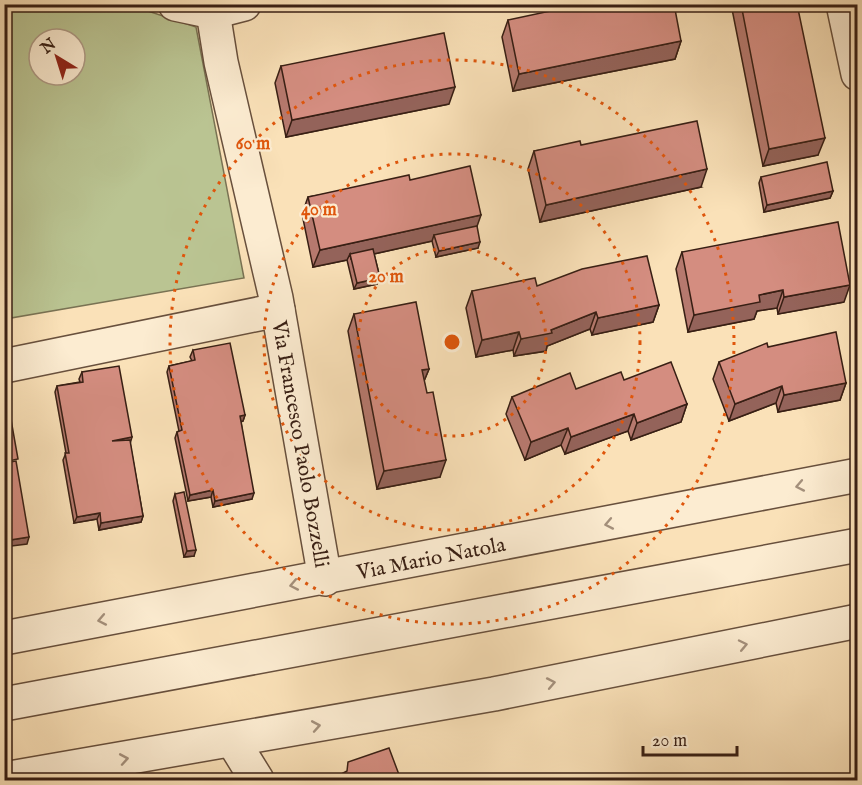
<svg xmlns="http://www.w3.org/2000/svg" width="862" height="785" viewBox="0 0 862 785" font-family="'IM FELL English',serif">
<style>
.green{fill:#bac492;stroke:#797253;stroke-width:1.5;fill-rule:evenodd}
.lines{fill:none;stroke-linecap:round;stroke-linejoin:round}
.minor-casing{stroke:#68503d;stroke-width:36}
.minor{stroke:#fcecd1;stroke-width:33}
.wall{fill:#b6796e;stroke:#381f14;stroke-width:1.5}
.shaded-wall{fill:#94635a;stroke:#381f14;stroke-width:1.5}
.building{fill:#d48d80;stroke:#381f14;stroke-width:1.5}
.oneway{stroke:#a4907c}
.ring{fill:none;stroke:#df560c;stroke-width:3;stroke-dasharray:3 6}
.labels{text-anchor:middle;stroke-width:4.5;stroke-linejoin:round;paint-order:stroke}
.street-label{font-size:21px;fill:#381f14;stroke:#fcecd1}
.centre{fill:#df560c;stroke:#fcecd1;stroke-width:3}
.ring-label{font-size:18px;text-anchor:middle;font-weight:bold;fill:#df560c;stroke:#fcecd1;stroke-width:4.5;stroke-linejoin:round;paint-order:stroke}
</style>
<rect width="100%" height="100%" fill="#fae1b8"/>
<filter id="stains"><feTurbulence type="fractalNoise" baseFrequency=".00333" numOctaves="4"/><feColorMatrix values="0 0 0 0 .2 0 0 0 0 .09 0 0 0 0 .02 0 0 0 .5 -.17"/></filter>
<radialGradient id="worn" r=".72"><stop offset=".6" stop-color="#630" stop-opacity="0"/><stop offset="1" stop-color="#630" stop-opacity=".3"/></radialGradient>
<path class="green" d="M5 5H130L196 27 244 278 5 319ZM39 39H75V75H39Z"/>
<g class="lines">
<g class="minor-casing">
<g id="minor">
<path d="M175 4 213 12 244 4"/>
<path d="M843 4 858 74"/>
<path d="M213 12 221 62 276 298 325 579"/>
<path d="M4 366 278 310"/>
<path d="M4 638 858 475"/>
<path d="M4 704 858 545"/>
<path d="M233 741 257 780"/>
<path d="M4 779 494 694 858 621"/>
</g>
</g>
<use href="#minor" class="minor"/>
</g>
<g class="wall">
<path d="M731 4H797L818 155 763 166Z"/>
<path d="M508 20 681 41 675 59 513 91 502 37Z"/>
<path d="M281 66 449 104 286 137 275 83Z"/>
<path d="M581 145 701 187 540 222 528 169 534 151Z"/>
<path d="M761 177 833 191 830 198 764 212 759 183Z"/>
<path d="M410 180 477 226 478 248 436 257 432 241 374 254 380 278 377 284 354 289 347 260 313 267 302 214 308 197Z"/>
<path d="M682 252 844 302 778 314 777 308 757 311 754 319 688 332 676 269Z"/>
<path d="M537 286 659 305 653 322 592 335 590 329 547 346 546 351 541 352 514 356 513 350 476 357 466 308 472 291Z"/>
<path d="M354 314 429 369 424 381 440 477 377 489 348 331Z"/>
<path d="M768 347 846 383 840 400 778 412 776 403 729 421 713 379 719 362Z"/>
<path d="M193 350 245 415 243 421 241 422 252 499 213 507 211 497 188 501 175 438 177 432 179 431 167 372 169 366 192 361 190 357Z"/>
<path d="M82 372 130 443 143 516 141 522 99 530 97 519 74 523 63 460 66 453 55 392 57 386 80 382 79 379Z"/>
<path d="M624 380 687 404 681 422 631 440 628 431 565 454 561 445 525 460 506 414 512 397 576 389Z"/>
<path d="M175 494 194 556 184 557 173 501Z"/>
</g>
<g class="shaded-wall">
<path d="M681 41 675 59 513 91 519 74Z"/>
<path d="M455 87 449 104 286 137 292 120Z"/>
<path d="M825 138 818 155 763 166 769 149Z"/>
<path d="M707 169 701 187 540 222 546 205Z"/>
<path d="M833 191 830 198 764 212 767 205Z"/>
<path d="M481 215 475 232 434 235 432 241 351 259 350 254 347 260 313 267 320 250Z"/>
<path d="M480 242 478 248 436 257 439 251Z"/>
<path d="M380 278 377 284 354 289 357 283Z"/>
<path d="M850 285 844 302 778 314 784 297Z"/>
<path d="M783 290 777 308 757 311 754 319 688 332 694 315 759 295Z"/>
<path d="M659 305 653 322 592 335 598 318Z"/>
<path d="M596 312 590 329 547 346 546 351 514 356 521 339 551 330Z"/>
<path d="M519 332 513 350 476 357 482 340Z"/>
<path d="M429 369 422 386V370Z"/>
<path d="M846 383 840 400 778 412 784 395Z"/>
<path d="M782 386 776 403 729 421 735 404Z"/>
<path d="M687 404 681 422 631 440 637 423Z"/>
<path d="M634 414 628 431 565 454 571 437Z"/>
<path d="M245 415 243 421 238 422 240 416Z"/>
<path d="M568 428 561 445 525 460 531 442Z"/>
<path d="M132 437 130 444 112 441Z"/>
<path d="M446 460 440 477 377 489 384 471Z"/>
<path d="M213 490 211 497 188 501 190 495Z"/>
<path d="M254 493 252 499 213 507 215 501Z"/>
<path d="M100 513 97 519 74 523 77 517Z"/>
<path d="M143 516 141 522 99 530 101 523Z"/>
<path d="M29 537 27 544 4 547V541Z"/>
<path d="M196 550 194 556 184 557 187 551Z"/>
</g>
<g class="building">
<path d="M583 4H674L681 41 519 74 508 20Z"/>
<path d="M741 4H797L825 138 769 149Z"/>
<path d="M444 33 455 87 292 120 281 66Z"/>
<path d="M697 121 707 169 546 205 534 151 580 141 581 145Z"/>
<path d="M827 162 833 191 767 205 761 177Z"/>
<path d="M470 166 481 215 320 250 308 197 409 175 410 180Z"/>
<path d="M838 222 850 285 784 297 783 290 759 295 760 302 694 315 682 252Z"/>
<path d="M477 226 480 242 439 251 434 235Z"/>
<path d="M373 249 380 278 357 283 350 254Z"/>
<path d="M647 256 659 305 598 318 596 312 551 330 552 333 547 334 521 339 519 332 482 340 472 291 535 278 537 286 582 269Z"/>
<path d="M416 302 429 369 422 370 427 393 433 392 446 460 384 471 354 314Z"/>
<path d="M836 332 846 383 784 395 782 386 735 404 719 362 767 343 768 347Z"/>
<path d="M230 343 245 415 240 416 254 493 215 501 213 490 190 495 177 432 182 430 169 366 195 360 193 350Z"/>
<path d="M671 362 687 404 637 423 634 414 571 437 568 428 531 442 512 397 570 373 576 389 621 372 624 380Z"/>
<path d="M119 366 132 437 112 441 130 440 143 516 101 523 100 513 77 517 65 453H69L57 386 83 382 82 372Z"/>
<path d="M5 386 18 459 4 462V387Z"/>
<path d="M16 461 29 537 4 541V463Z"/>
<path d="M184 492 196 550 187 551 175 494Z"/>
<path d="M389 748 401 780H330L347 771 348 762Z"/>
</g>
<defs><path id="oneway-chevron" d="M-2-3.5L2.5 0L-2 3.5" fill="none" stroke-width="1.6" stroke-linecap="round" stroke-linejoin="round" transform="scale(1.5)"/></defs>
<g class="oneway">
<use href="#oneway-chevron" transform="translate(800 486) rotate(169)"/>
<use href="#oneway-chevron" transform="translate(609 524) rotate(169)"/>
<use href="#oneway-chevron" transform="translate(294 585) rotate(169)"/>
<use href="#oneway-chevron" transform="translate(102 620) rotate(169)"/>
<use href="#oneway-chevron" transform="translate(743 645) rotate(-12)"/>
<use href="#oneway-chevron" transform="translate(551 683) rotate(-11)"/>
<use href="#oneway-chevron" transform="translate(316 726) rotate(-10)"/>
<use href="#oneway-chevron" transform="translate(124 759) rotate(-10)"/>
</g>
<g class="ring">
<circle cx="452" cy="342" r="94"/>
<circle cx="452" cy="342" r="188"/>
<circle cx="452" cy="342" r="282"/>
</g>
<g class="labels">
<g class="street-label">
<text transform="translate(301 444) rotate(80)" y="7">Via Francesco Paolo Bozzelli</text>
<text transform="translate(431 558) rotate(-11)" y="7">Via Mario Natola</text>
</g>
</g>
<circle cx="452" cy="342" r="9" class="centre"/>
<g class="ring-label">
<text x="253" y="149">60 m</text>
<text x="319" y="215">40 m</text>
<text x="386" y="282">20 m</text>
</g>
<rect width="862" height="785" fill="none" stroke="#fae1b8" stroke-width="24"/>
<rect x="6" y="6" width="850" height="773" fill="none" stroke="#381f14" stroke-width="3"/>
<rect x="12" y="12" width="838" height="761" fill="none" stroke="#381f14" stroke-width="1.5"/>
<g transform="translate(57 57) rotate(322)"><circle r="28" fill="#fcecd1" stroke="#ae9a85" stroke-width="1.5"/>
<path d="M0-4.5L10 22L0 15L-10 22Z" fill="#8f2418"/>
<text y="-9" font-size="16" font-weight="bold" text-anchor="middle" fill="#381f14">N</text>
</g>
<path d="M643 746v9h94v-9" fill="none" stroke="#381f14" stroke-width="3"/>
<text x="652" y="746" font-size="18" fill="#381f14" stroke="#fcecd1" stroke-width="4.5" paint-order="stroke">20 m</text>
<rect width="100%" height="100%" filter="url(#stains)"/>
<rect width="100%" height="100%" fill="url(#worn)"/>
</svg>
